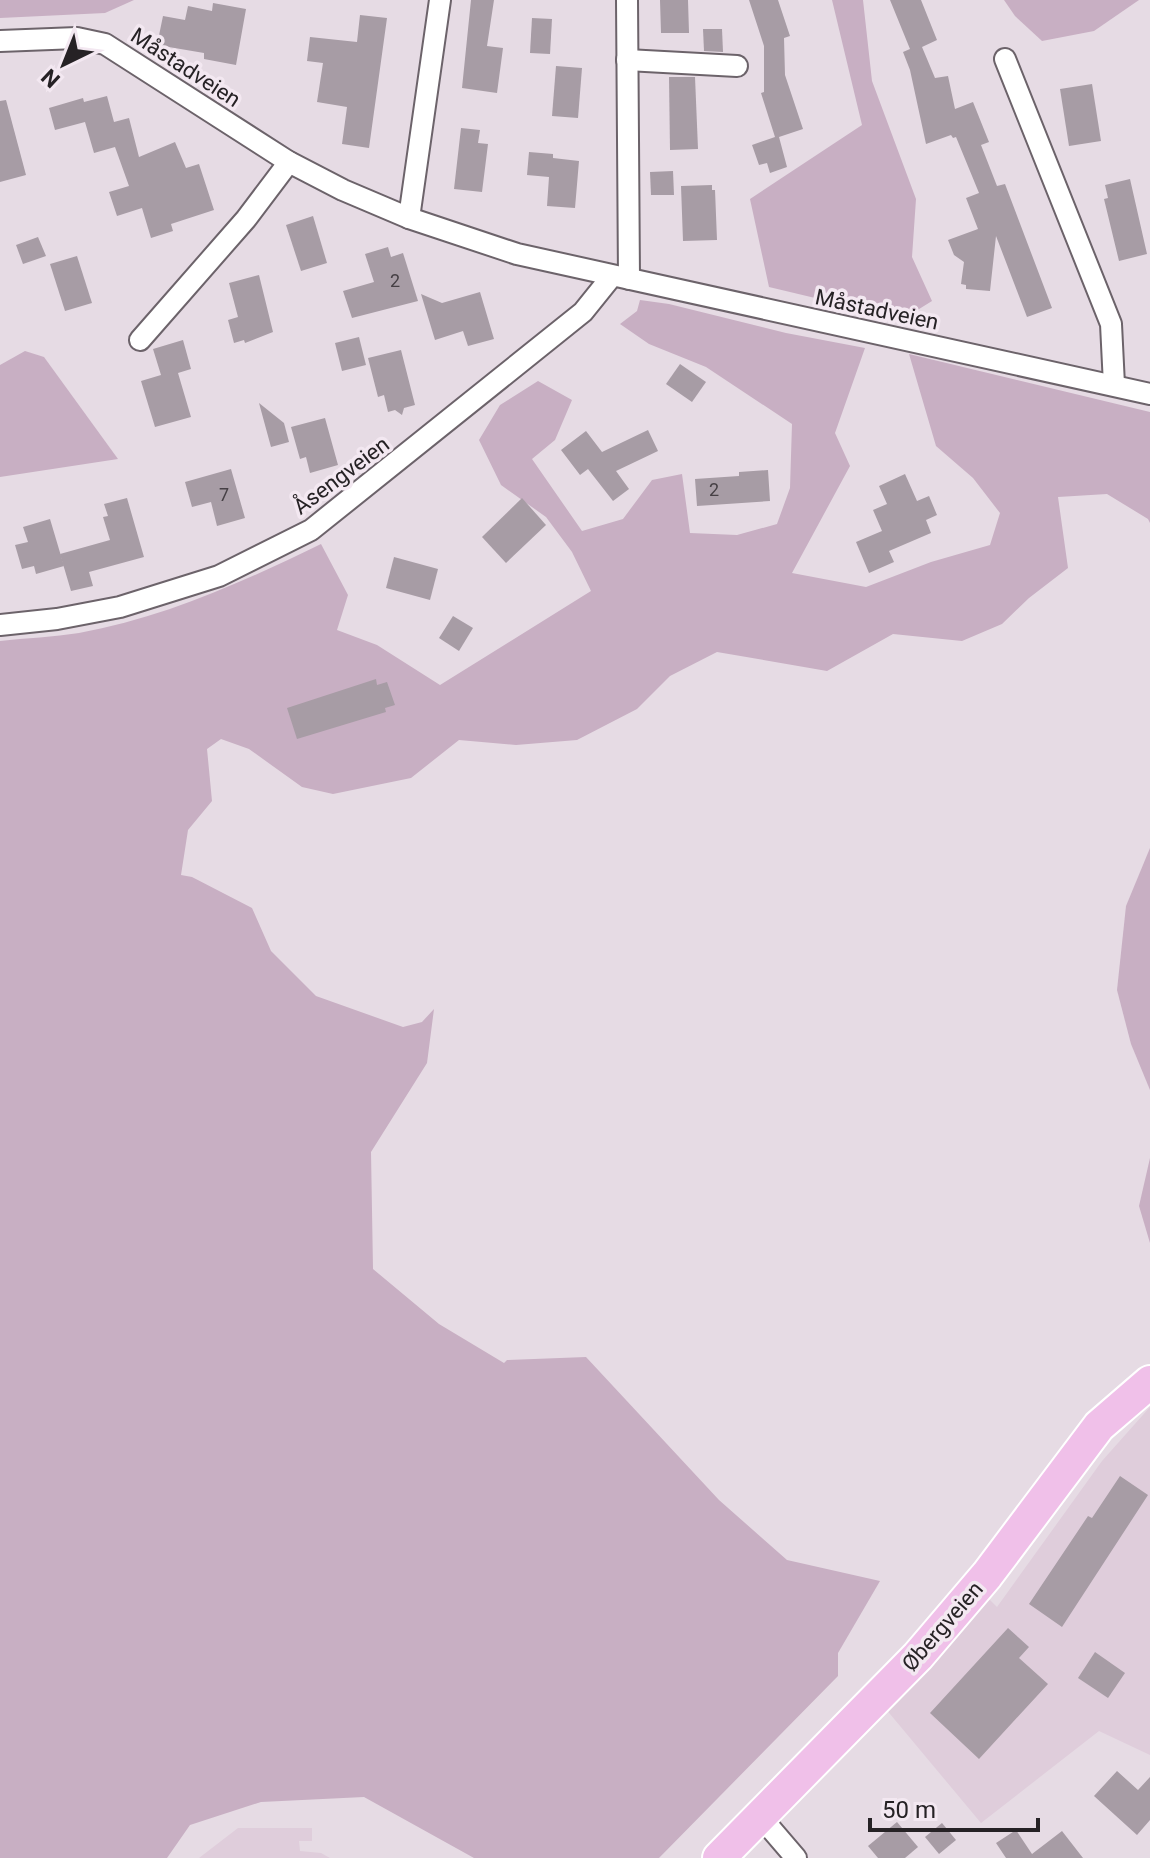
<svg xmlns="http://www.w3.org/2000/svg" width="1150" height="1858" viewBox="0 0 1150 1858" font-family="Roboto,sans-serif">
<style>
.built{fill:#dfcddb}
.green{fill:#c8afc3}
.building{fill:#a79ca5}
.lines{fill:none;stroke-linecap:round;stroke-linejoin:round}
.street-casing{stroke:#6c636a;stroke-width:24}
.primary-casing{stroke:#fff;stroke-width:36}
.street{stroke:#fff;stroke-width:20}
.primary{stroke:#f0c0e9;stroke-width:32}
.labels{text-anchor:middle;stroke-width:7;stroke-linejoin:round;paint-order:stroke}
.number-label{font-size:18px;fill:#464045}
.street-label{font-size:22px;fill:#262225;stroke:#f3e8f1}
</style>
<rect width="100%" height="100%" fill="#e6dbe4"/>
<g class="built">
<path d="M1150 1407V1755L1099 1731 981 1823 885 1708 985 1595 997 1607 1102 1461Z"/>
<path d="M238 1828H312V1841H299L300 1851 321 1853 330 1858H199Z"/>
</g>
<g class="green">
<path d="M0 0H134L105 13 0 18Z"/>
<path d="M832 0H863L872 81 916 199 912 257 932 301 903 319 769 287 750 199 862 125Z"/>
<path d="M1004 0H1139L1094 31 1042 41 1015 16Z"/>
<path d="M640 300 669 304 786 333 865 348 835 433 850 466 792 573 866 587 931 562 990 545 1000 513 973 478 936 446 909 354 1150 412V523L1148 519 1107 494 1058 497 1068 568 1029 598 1002 624 962 641 893 634 827 671 717 652 670 676 637 709 577 740 516 745 459 740 411 778 333 794 302 787 249 749 221 739 207 749 212 801 188 830 181 875 192 877 252 908 271 951 316 996 403 1027 422 1022 434 1009 427 1063 371 1152 373 1269 439 1324 504 1363 507 1360 586 1357 719 1500 787 1560 880 1581 838 1653V1676L659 1858H474L364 1797 261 1802 190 1825 167 1858H0V641C26 638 54 637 79 633 164 618 245 581 321 544L348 595 337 630 377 645 440 685 591 591 572 552 546 517 501 485 479 440 500 405 538 381 572 400 555 440 532 459 582 531 623 519 652 480 682 474 690 533 737 535 777 524 790 488 792 424 706 367 649 344 620 324 637 311Z"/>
<path d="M25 351 44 357 118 459 0 477V365Z"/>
<path d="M1150 848V1090L1131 1044 1117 990 1126 906Z"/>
<path d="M1150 1158V1243L1139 1206Z"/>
</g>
<g class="building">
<path d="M471 0H494L487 46 503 48 497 93 462 88Z"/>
<path d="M660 0H688L689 33H661Z"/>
<path d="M749 0H778L790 36 784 38 785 75 803 129 779 137 787 167 770 173 767 163 759 165 752 145 775 137 761 93 764 92V46Z"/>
<path d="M890 0H921L937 40 922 47 935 78 948 76 955 109 973 102 989 142 981 145 997 186 1005 184 1052 308 1027 317 996 236 990 291 966 289V285L961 284 964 262 954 255 948 240 978 229 966 198 979 193 956 137 953 138 951 135 926 144 910 70 903 52 910 49Z"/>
<path d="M213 3 246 9 236 65 204 59V53L157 45 163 16 185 20 188 6 212 11Z"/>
<path d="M360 15 387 18 369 148 342 144 347 107 317 102 323 63 307 61 310 37 357 42Z"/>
<path d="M532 18 552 19 550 54 530 53Z"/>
<path d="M703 29H722L723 52 704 51Z"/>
<path d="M556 66 582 68 578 118 552 116Z"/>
<path d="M669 77H695L698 149 670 150Z"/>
<path d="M1092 84 1101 141 1069 146 1060 89Z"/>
<path d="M107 96 114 122 129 118 139 157 175 142 186 168 199 164 214 210 171 224 173 231 151 238 142 208 117 216 109 192 129 186 115 147 94 153 85 122 55 130 49 108 83 98 84 102Z"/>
<path d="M6 100 26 175 0 182V101Z"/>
<path d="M461 128 480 130 478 143 488 144 482 192 454 189Z"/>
<path d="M529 152 553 154V158L579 161 575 208 547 206 549 177 527 175Z"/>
<path d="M673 171 674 195H651L650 172Z"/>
<path d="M1130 179 1147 254 1119 261 1104 199 1108 198 1105 185Z"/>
<path d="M712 185V190H715L717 240 683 241 681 186Z"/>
<path d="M313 216 327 263 301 271 286 225Z"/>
<path d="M38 237 46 256 23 264 16 245Z"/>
<path d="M388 247 391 257 403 253 418 301 352 318 343 291 374 282 365 254Z"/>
<path d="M77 256 92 303 65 311 50 264Z"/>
<path d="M259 275 273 332 245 343 244 340 234 343 228 320 238 317 229 283Z"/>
<path d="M480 292 494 339 468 346 463 331 435 340 421 294 442 303Z"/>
<path d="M359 337 366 365 342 371 335 343Z"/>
<path d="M183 340 191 369 178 373 191 417 155 427 141 381 161 375 153 349Z"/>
<path d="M401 350 415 405 404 408 402 415 395 410 388 412 384 395 378 397 368 358Z"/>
<path d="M680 364 706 382 692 402 666 384Z"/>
<path d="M259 403 284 423 289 442 271 447Z"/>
<path d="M325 418 338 465 310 473 306 457 300 459 291 427Z"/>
<path d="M648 430 658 451 616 471 629 489 613 501 588 469 580 475 561 450 586 431 602 452Z"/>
<path d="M231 469 245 518 217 526 211 502 192 507 185 482Z"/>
<path d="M768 470 770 501 697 506 695 479 739 476V472Z"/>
<path d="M905 474 917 501 929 496 937 515 926 520 931 533 889 551 894 562 869 573 856 542 882 531 873 510 887 504 879 486Z"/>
<path d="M127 498 144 557 89 572 93 586 71 591 60 554 110 540 103 517 108 516 104 504Z"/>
<path d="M522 498 546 525 506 563 482 537Z"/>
<path d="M50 519 64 566 36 574 34 566 22 569 15 545 28 542 23 527Z"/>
<path d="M394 557 438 569 430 600 386 588Z"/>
<path d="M453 616 473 628 459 651 439 638Z"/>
<path d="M376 679 377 685 387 682 395 705 385 708 386 712 297 739 287 708Z"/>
<path d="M1120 1476 1148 1495 1062 1627 1029 1604 1088 1516 1092 1518Z"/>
<path d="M1008 1628 1029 1647 1019 1658 1048 1684 979 1759 930 1713Z"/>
<path d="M1095 1652 1125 1673 1108 1698 1078 1678Z"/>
<path d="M1117 1771 1138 1790 1150 1777V1820L1137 1835 1094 1796Z"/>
<path d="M897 1822 918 1847 905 1858H878L868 1846Z"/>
<path d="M942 1823 956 1840 939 1854 925 1837Z"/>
<path d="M1016 1830 1032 1854 1062 1831 1083 1858H1006L996 1843Z"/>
</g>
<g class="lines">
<g class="street-casing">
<g id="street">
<path d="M627 0 629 279"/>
<path d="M0 41 77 38 105 44 289 162 343 190 409 218 517 254 1150 394"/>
<path d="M1005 59 1111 324 1114 385"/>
<path d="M627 60 737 66"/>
<path d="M409 218 440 0"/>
<path d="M140 340 246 219 289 162"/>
<path d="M0 625 57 619 120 607 219 576 311 530 583 312 612 276"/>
<path d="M760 1816 796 1858"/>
</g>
</g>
<g class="primary-casing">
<path id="primary" d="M719 1858 918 1656 987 1575 1099 1426 1150 1382"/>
</g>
<use href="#street" class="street"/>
<use href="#primary" class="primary"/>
</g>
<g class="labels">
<g class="number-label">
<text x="395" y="287">2</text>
<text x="714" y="496">2</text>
<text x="224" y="501">7</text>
</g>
<g class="street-label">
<text transform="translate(186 67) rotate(33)" y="8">Måstadveien</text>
<text transform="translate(877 309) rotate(12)" y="8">Måstadveien</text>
<text transform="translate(341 475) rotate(-37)" y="8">Åsengveien</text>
<text transform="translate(942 1626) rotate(-49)" y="8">Øbergveien</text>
</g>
</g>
<g transform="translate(64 64) rotate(223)" stroke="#f3e8f1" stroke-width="6" paint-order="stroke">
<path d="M0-6L14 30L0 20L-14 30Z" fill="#262225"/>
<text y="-12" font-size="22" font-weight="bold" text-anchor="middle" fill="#262225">N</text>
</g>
<path d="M870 1818v12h168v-12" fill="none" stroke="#262225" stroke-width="4"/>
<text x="882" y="1818" font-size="24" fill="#262225" stroke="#f3e8f1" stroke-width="6" paint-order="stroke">50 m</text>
</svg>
